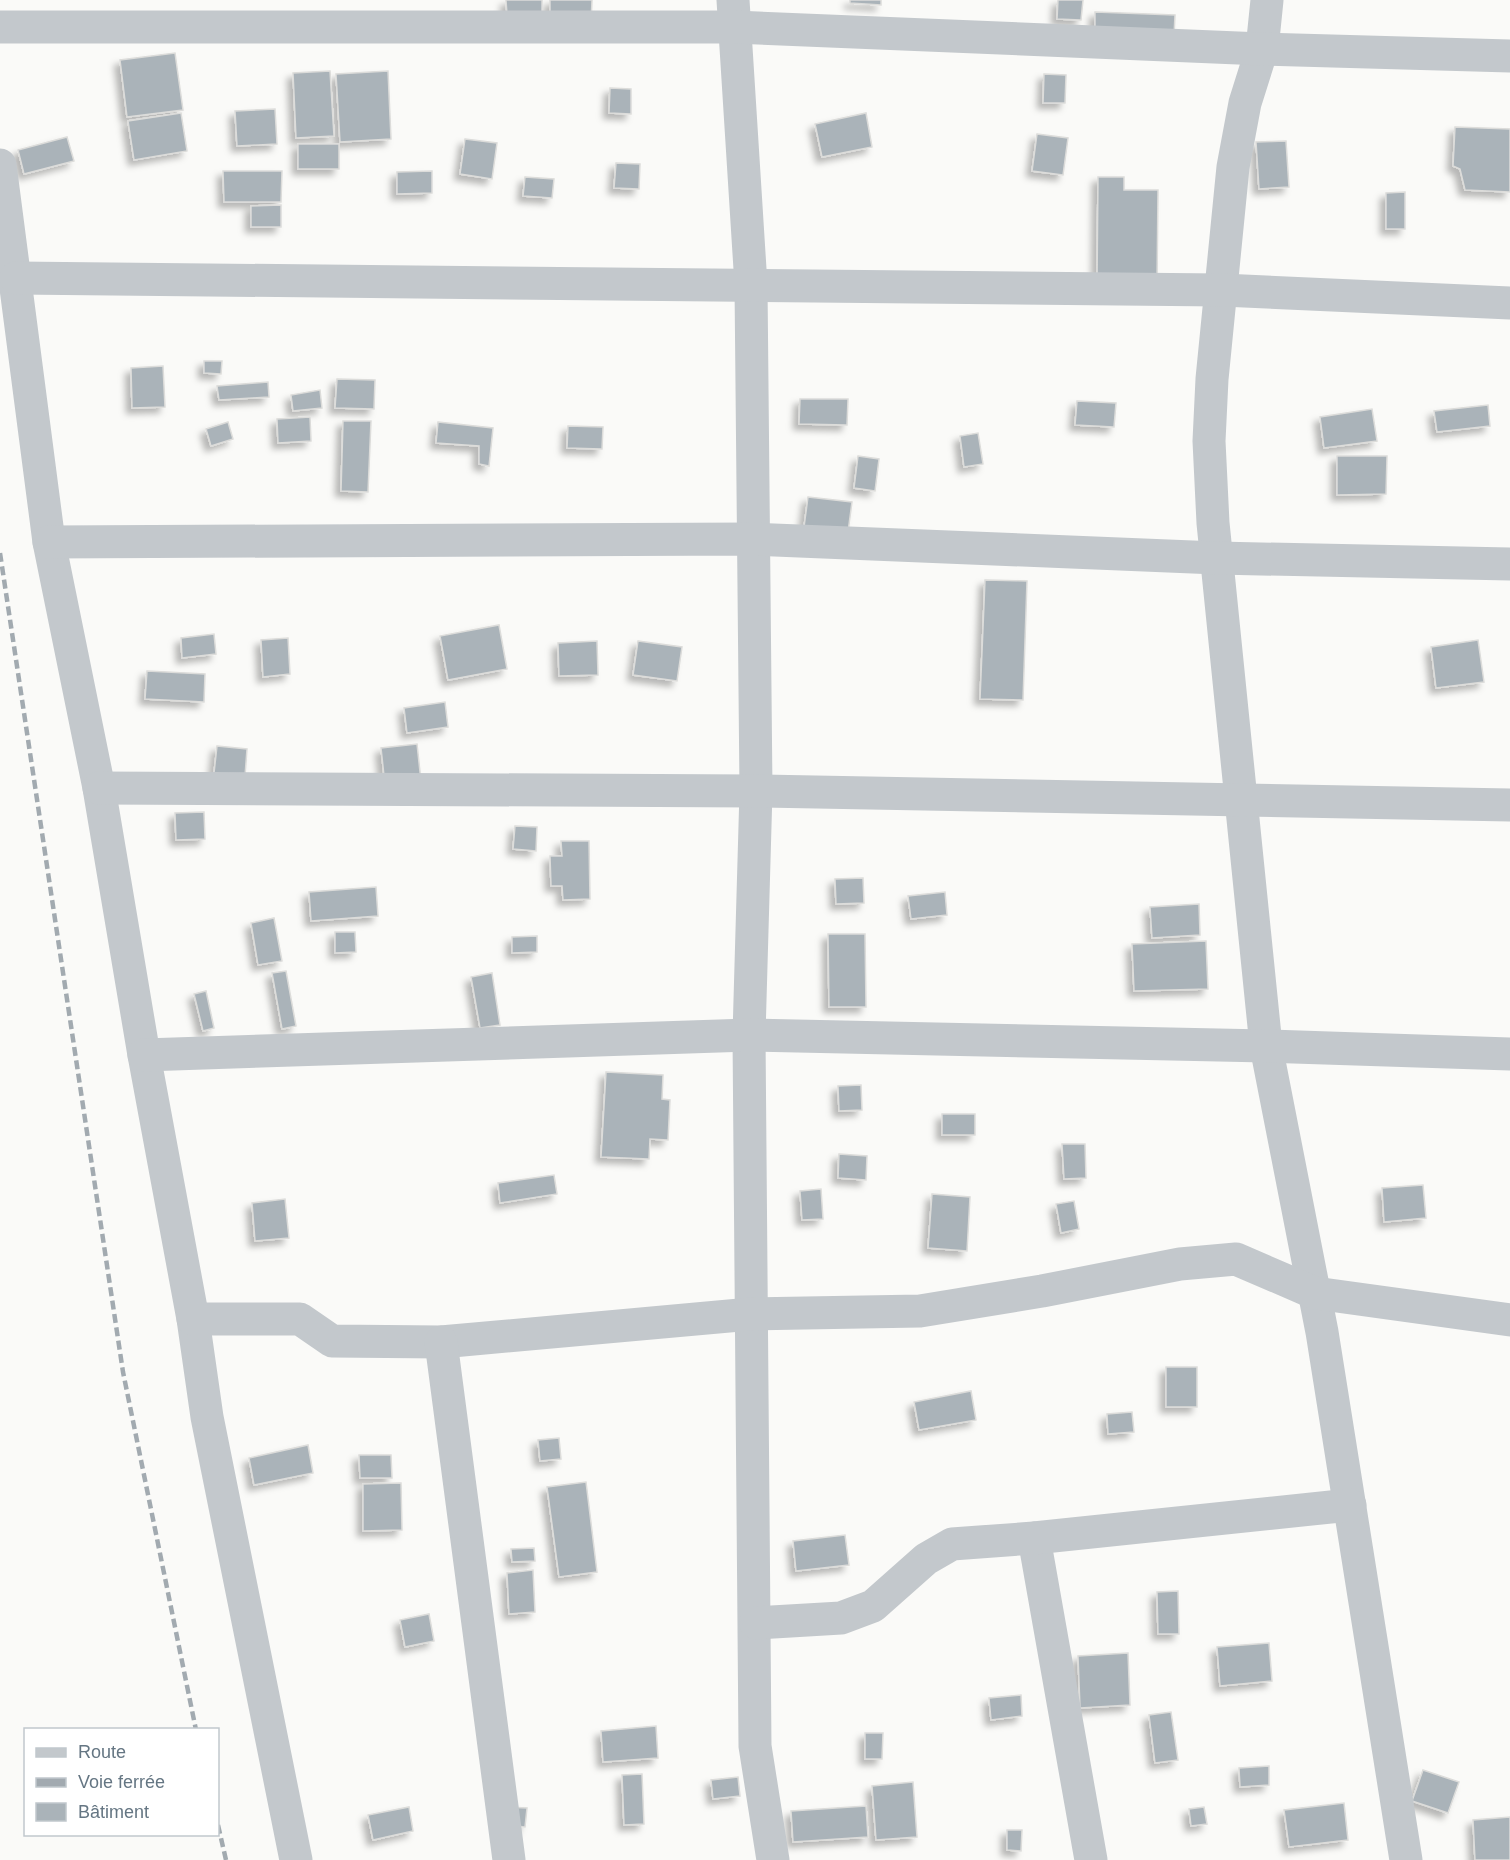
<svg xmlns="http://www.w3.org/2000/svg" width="1510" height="1860" viewBox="0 0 1510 1860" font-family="Helvetica,sans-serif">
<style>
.building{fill:#aab3b9;stroke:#dcdcda;stroke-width:1.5;filter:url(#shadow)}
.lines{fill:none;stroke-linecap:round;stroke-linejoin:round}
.minor{stroke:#c3c8cc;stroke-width:33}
.rail{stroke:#a2aab0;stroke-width:4.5;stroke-dasharray:9 4.5;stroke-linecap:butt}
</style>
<defs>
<filter id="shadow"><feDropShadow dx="-5.5" dy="5.5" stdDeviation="3" flood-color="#0004"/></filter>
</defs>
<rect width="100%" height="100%" fill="#fafaf8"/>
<g class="building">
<path d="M506 0H542V13L507 15Z"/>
<path d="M550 0H592L591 24 550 23Z"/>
<path d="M850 0H881V5L850 3Z"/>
<path d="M1058 0H1083L1081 20 1057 19Z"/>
<path d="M1095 12 1175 15 1174 36 1095 32Z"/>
<path d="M175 53 183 110 127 117 120 60Z"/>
<path d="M330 71 334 136 296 138 293 73Z"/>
<path d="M388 71 391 139 340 142 336 74Z"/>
<path d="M1044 74 1066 75 1065 103H1043Z"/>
<path d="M610 88 631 89V114L609 113Z"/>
<path d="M275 109 277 144 237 146 235 111Z"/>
<path d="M181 113 187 151 134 160 128 121Z"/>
<path d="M866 113 872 147 822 157 815 124Z"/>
<path d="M1455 127 1510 129V192L1465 190 1460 169 1453 166Z"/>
<path d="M1037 134 1068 138 1063 175 1032 171Z"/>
<path d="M67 137 74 161 24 174 18 150Z"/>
<path d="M465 139 497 143 492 179 460 174Z"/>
<path d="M1286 141 1289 187 1259 189 1256 142Z"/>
<rect x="298" y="144" width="41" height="25"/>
<path d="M616 163 640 164 639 189 614 188Z"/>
<path d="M223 171H282L281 202H224Z"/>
<path d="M432 171V193L397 194V172Z"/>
<path d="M525 177 554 179 552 198 523 196Z"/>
<path d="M1098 177H1124V190H1158L1157 286 1097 285Z"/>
<path d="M1405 192V229H1386V193Z"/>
<path d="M281 205V227H251V206Z"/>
<path d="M204 361H222L221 374 204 373Z"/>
<path d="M163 366 165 407 132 408 131 368Z"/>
<path d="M337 379 375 380 374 409 335 408Z"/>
<path d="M268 382 269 397 219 400 217 386Z"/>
<path d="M320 390 322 408 293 411 291 395Z"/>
<path d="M800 399H848L847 425 799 424Z"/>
<path d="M1077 401 1116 403 1114 427 1075 425Z"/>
<path d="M1488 405 1490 426 1437 432 1434 411Z"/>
<path d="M1372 409 1377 441 1324 448 1320 417Z"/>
<path d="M310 417 311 441 278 443 277 419Z"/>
<path d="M343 421H371L368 492 341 491Z"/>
<path d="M228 422 233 439 211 446 206 429Z"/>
<path d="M438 422 493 428 489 466 479 464V446L436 443Z"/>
<path d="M568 426 603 427 602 449 567 448Z"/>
<path d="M978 433 983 464 964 467 960 436Z"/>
<path d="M858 456 879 459 875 491 854 488Z"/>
<path d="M1337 456H1387L1386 494 1337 495Z"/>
<path d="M808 497 852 502 848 532 804 527Z"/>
<path d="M985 580 1027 581 1023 700 980 699Z"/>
<path d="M499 625 507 669 448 680 440 636Z"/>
<path d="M214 634 216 654 182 658 181 638Z"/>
<path d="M288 638 290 674 263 677 261 640Z"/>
<path d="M1478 640 1484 682 1436 688 1431 647Z"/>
<path d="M597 641 598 675 559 676 558 643Z"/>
<path d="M638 641 682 647 677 681 633 675Z"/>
<path d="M147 671 205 674 204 702 145 699Z"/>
<path d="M445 702 448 727 407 733 404 708Z"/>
<path d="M417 744 421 781 385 785 381 748Z"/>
<path d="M217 746 247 749 245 776 214 773Z"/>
<path d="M204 812 205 839 176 840 175 813Z"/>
<path d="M515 826 537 827 536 851 513 849Z"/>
<path d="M561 841H589L590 899 563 900 562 886H551L550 856H562Z"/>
<path d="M863 878 864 903 836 904 835 879Z"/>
<path d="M376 887 378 916 311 921 309 892Z"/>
<path d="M945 892 947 915 911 919 908 896Z"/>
<path d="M1199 904 1200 935 1152 938 1150 907Z"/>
<path d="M274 918 282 961 258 965 251 923Z"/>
<path d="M335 932H355L356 952 335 953Z"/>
<path d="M828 934H865L866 1007H829Z"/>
<path d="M537 936V952L512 953V937Z"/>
<path d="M1206 941 1208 989 1134 991 1132 944Z"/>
<path d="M286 971 296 1026 282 1029 272 973Z"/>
<path d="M492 973 500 1025 480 1028 471 977Z"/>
<path d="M206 991 214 1028 203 1031 194 994Z"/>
<path d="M606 1072 663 1075 662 1099 670 1100 668 1140 650 1139 649 1159 601 1157Z"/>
<path d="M861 1085 862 1110 839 1111 838 1086Z"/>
<rect x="942" y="1114" width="33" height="21"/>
<path d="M1062 1144H1085L1086 1178 1064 1179Z"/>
<path d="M839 1154 867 1156 866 1180 838 1178Z"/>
<path d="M554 1175 557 1194 500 1203 498 1183Z"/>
<path d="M1423 1185 1426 1218 1384 1222 1382 1188Z"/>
<path d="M821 1189 823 1219 802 1220 800 1191Z"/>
<path d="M932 1194 970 1197 967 1251 928 1248Z"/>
<path d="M285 1199 289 1238 255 1241 252 1203Z"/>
<path d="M1074 1201 1079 1229 1061 1233 1056 1204Z"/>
<rect x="1166" y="1367" width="31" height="40"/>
<path d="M971 1391 976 1420 919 1430 914 1402Z"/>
<path d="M1132 1412 1134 1432 1108 1434 1107 1414Z"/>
<path d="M559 1438 561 1459 540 1461 538 1440Z"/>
<path d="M308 1445 313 1473 254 1485 249 1458Z"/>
<path d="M359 1455H391L392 1478H360Z"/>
<path d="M586 1482 597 1572 559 1577 547 1487Z"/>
<path d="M401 1483 402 1530 363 1531V1484Z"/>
<path d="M845 1535 849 1565 796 1571 793 1541Z"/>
<path d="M534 1548 535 1561 512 1562 511 1549Z"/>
<path d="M533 1570 535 1612 509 1614 507 1573Z"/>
<path d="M1178 1591 1179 1634H1158L1157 1592Z"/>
<path d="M429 1614 434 1641 405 1647 400 1620Z"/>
<path d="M1269 1643 1272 1681 1220 1686 1217 1647Z"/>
<path d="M1128 1653 1130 1705 1080 1708 1078 1656Z"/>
<path d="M1021 1695 1022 1716 991 1720 989 1698Z"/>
<path d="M1171 1712 1178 1760 1155 1763 1149 1715Z"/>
<path d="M656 1726 658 1758 603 1762 601 1731Z"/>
<path d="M865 1733H883L882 1759H865Z"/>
<path d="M1269 1766V1785L1240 1787 1239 1768Z"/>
<path d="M1423 1770 1459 1782 1448 1813 1412 1801Z"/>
<path d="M642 1774 644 1824 624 1825 622 1775Z"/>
<path d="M738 1777 740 1796 713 1799 711 1780Z"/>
<path d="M913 1782 917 1837 876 1840 872 1786Z"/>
<path d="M1344 1803 1348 1840 1289 1847 1284 1810Z"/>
<path d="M866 1806 868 1837 793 1842 791 1811Z"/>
<path d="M409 1807 413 1831 373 1840 368 1815Z"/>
<path d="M506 1807 527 1808 525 1827 504 1825Z"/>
<path d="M1204 1807 1207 1824 1191 1826 1189 1809Z"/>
<path d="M1510 1817V1860H1475L1473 1820Z"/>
<path d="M1007 1830H1022L1021 1851 1007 1850Z"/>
</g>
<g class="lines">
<g class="minor">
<path d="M733 0 751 285 756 791 749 1035 755 1746 773 1860"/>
<path d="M1267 0 1262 49 1245 103 1233 167 1212 379 1209 441 1213 523 1266 1046 1322 1332 1406 1860"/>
<path d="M0 27H734L1262 49 1510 56"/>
<path d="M0 165 49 542 99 788 144 1055 193 1319 207 1417 296 1860"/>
<path d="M16 278 1222 290 1510 303"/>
<path d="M49 542 752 539 1217 558 1510 564"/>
<path d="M99 788 756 791 1510 805"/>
<path d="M144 1055 749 1035 1266 1046 1510 1054"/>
<path d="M193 1319H300L332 1341 441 1342 751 1314 920 1311 1042 1291 1180 1264 1236 1259 1315 1293 1510 1320"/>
<path d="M441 1342 509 1860"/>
<path d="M1034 1538 1091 1860"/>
<path d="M756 1623 841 1618 873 1606 926 1559 952 1544 1034 1538 1350 1505"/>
</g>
<g class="rail">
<path d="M0 553 123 1372 196 1730"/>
<path d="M218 1825 226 1860"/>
</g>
</g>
<rect x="24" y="1728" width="195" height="108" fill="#ffffff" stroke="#c1c8cd" stroke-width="1.5"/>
<rect x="36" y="1748" width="30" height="9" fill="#c3c8cc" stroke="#c1c8cd" stroke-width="1.5"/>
<text x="78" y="1758" font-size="18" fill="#657683">Route</text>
<rect x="36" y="1778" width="30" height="9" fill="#a2aab0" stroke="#c1c8cd" stroke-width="1.5"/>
<text x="78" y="1788" font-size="18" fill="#657683">Voie ferrée</text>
<rect x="36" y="1803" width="30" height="18" fill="#aab3b9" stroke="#c1c8cd" stroke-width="1.5"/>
<text x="78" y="1818" font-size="18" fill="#657683">Bâtiment</text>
</svg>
